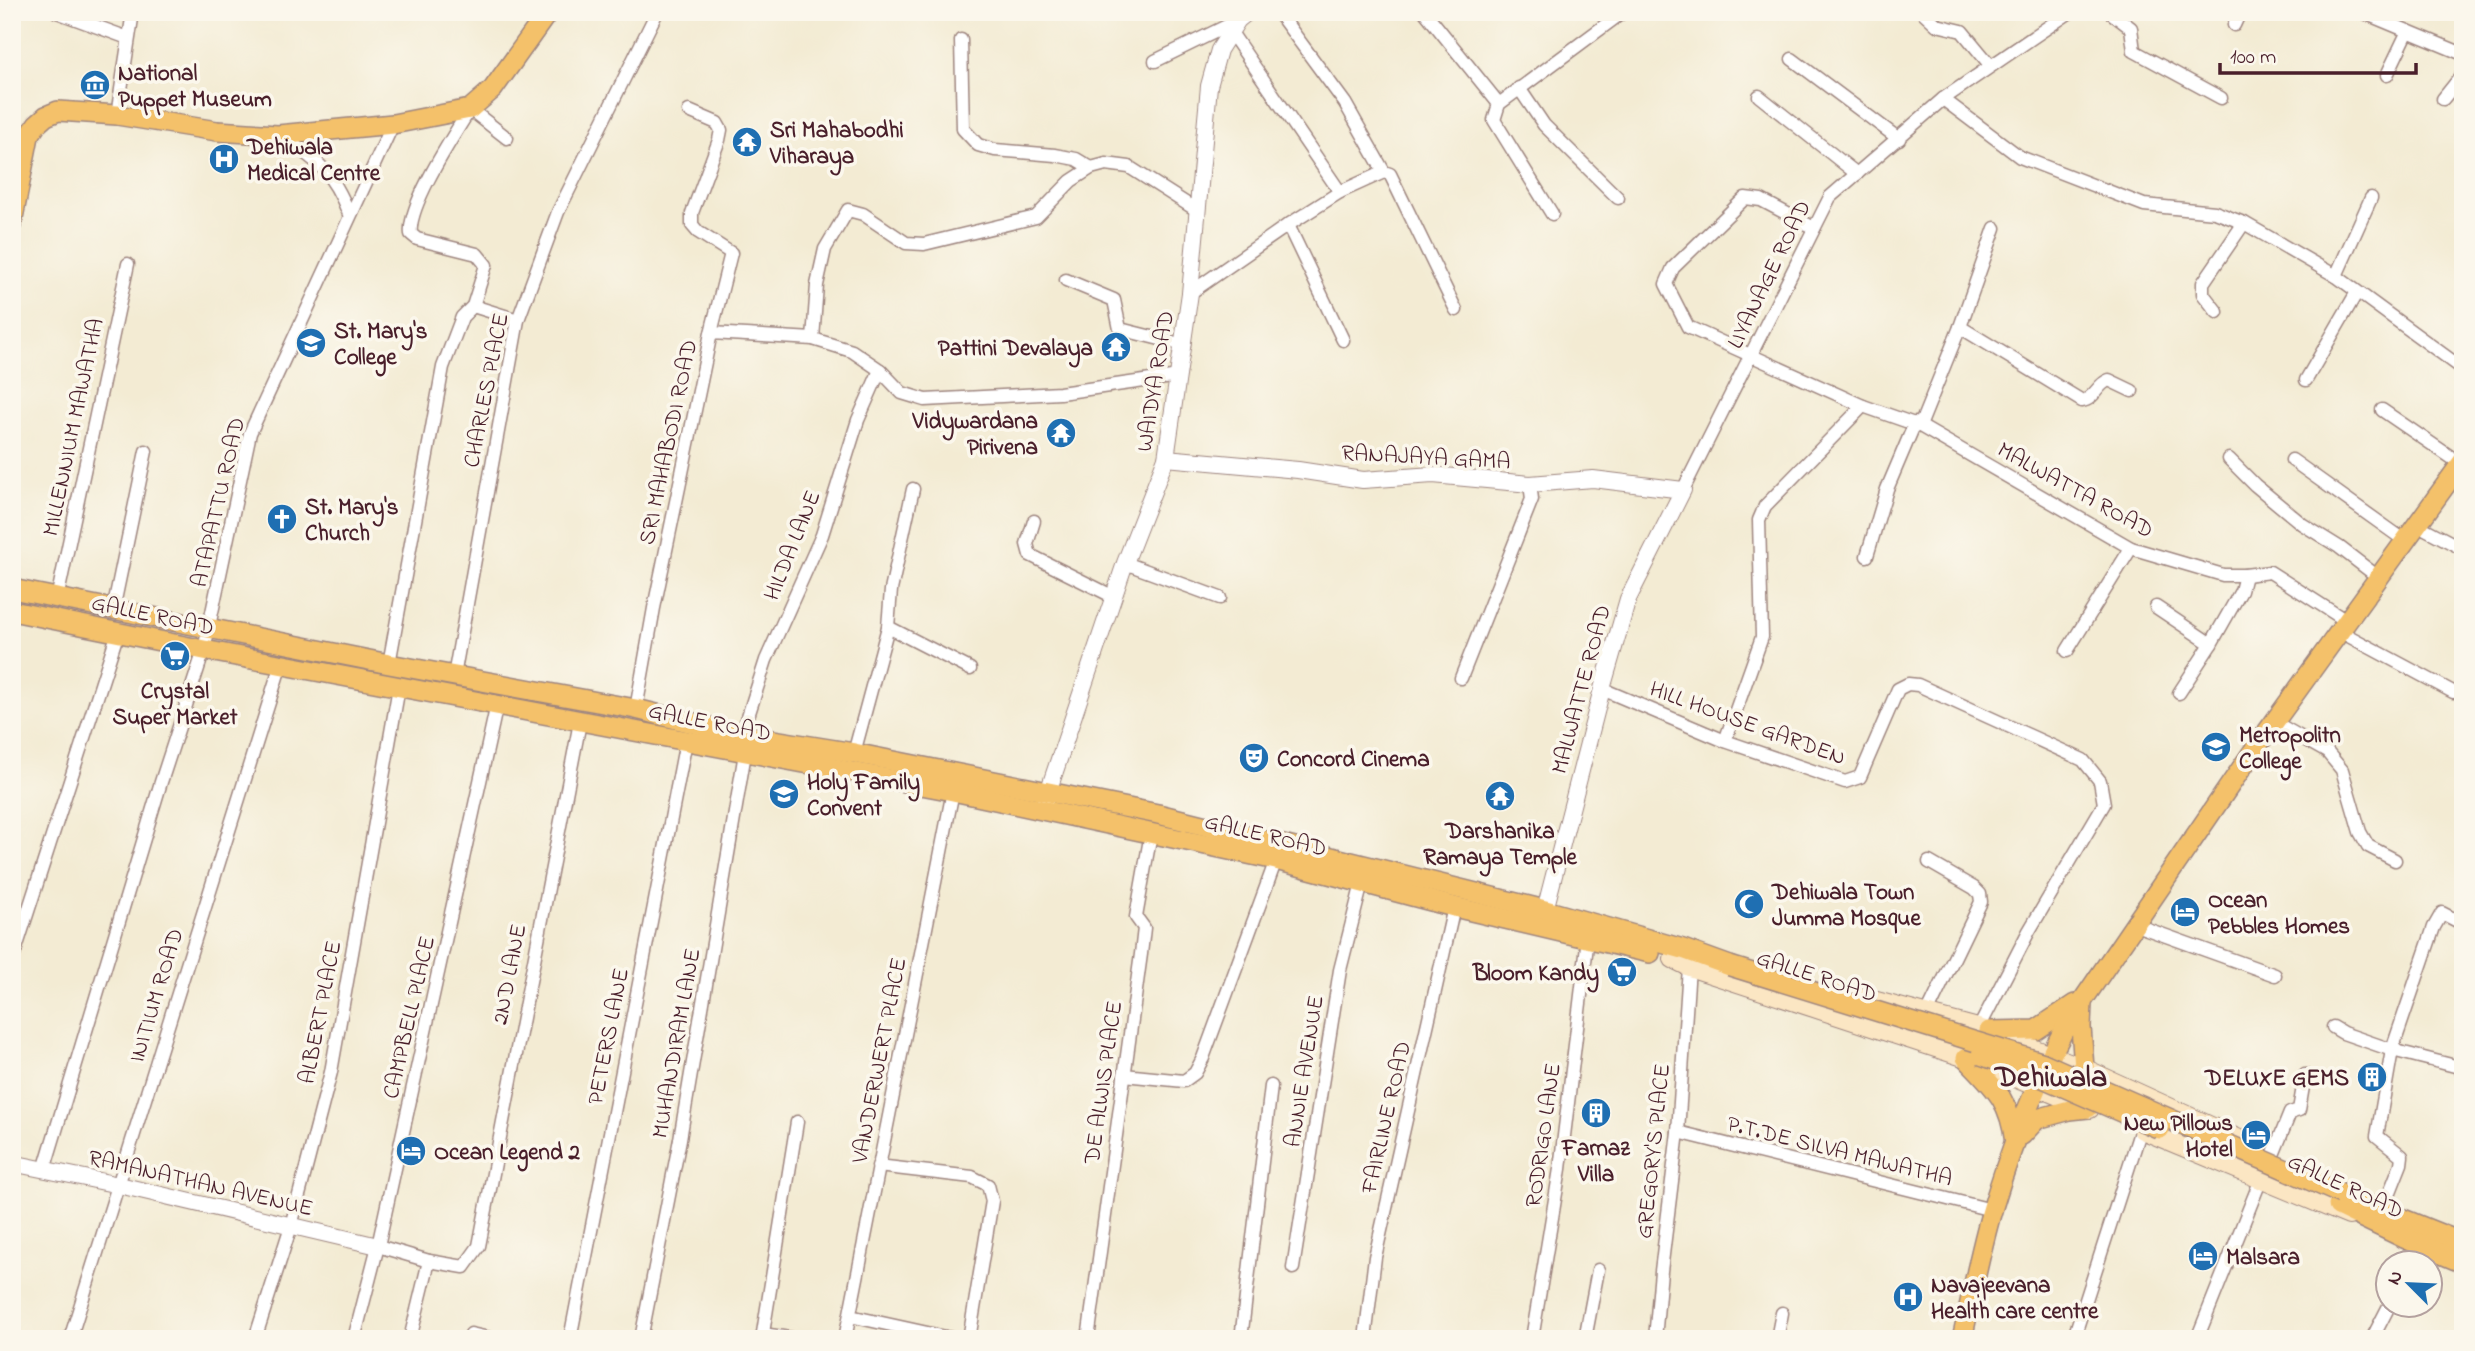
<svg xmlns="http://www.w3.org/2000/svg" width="2475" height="1351" viewBox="0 0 2475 1351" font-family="'Indie Flower',sans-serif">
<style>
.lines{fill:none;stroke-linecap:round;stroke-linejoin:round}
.minor-casing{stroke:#9e857f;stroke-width:15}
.tertiary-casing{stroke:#9e857f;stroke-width:18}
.secondary-casing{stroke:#9e857f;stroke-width:20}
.primary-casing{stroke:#9e857f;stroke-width:22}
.trunk-casing{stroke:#9e857f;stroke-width:22}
.minor{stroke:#fff;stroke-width:12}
.tertiary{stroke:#fff;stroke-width:16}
.secondary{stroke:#fbe6c3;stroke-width:18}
.primary{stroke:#f4c16a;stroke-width:19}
.trunk{stroke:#f4c16a;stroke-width:19}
.trunk-bridge-casing{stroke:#9e857f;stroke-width:22;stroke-linecap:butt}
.trunk-bridge{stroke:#f4c16a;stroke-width:19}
.labels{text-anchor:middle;stroke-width:7;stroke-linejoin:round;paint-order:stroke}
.poi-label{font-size:23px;font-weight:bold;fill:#4a1f2b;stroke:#fbf7ec;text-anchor:start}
.street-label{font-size:23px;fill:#4a1f2b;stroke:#fbf7ec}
.district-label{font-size:30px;font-weight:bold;fill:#4a1f2b;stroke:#fbf7ec}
</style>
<rect width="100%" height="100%" fill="#fbf7ec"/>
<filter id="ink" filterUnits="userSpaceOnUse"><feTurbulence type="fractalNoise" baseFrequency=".0143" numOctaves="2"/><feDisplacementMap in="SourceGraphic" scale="14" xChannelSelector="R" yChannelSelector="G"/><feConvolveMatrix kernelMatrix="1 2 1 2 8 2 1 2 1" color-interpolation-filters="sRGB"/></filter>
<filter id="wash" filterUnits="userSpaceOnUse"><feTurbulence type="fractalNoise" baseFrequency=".00686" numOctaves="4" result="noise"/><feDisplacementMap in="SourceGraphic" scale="28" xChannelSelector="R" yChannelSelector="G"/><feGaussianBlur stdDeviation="1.57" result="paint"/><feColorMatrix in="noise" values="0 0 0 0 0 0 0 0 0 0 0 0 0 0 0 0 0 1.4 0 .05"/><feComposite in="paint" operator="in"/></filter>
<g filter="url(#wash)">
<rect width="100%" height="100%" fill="#f3ebd3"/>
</g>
<g filter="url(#ink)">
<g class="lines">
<g class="minor-casing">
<g id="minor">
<path d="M57 12 128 38"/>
<path d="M1278 12 1345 103 1384 172 1390 174 1456 310"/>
<path d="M1425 12 1499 104"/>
<path d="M1923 12 1937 25 1962 31 1991 66"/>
<path d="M2110 12 2131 28 2134 51 2221 98"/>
<path d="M2362 12 2463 54"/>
<path d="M2234 25 2240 12"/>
<path d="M1230 31 1340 192"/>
<path d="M961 40 963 129 978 145 995 150 1055 155 1076 159 1091 168"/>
<path d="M1792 59 1899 139"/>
<path d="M1155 61 1235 22"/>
<path d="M2387 75 2408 31"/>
<path d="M1519 88 1544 125 1618 198"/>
<path d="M1759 96 1857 174"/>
<path d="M1943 99 2020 157 2144 205 2215 212 2244 223 2336 276 2463 369"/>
<path d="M2443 99 2463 74"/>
<path d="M689 111 717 123 721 130 719 140 692 213V225L698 232 731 253 711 333"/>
<path d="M117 115 133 12"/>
<path d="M278 135C316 158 333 172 349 214"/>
<path d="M1552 214 1494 120 1499 104 1623 12"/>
<path d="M1288 225 1343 340"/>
<path d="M1814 228 1761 200 1745 198 1673 268 1666 284 1688 327 1863 406 1920 426 2131 548 2223 575H2245L2270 572 2348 622"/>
<path d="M2336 276 2371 198"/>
<path d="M1066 280 1114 300 1120 329 1184 345"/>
<path d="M1190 293 1288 225 1340 192 1384 172"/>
<path d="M473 306 518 320"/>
<path d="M2217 312 2203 294V283L2244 223"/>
<path d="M1960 327 2082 401C2095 399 2097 384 2109 380L2132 391"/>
<path d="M813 339 817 285 825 249 848 210 863 214 906 243 924 244 1036 217 1071 181 1091 168 1106 164 1129 167 1198 211"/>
<path d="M2306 380 2357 292"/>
<path d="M2382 410 2461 464"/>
<path d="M1920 426 1960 327 1995 228"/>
<path d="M2229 459 2255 485 2302 524 2339 547 2378 577"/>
<path d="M2292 460 2404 540"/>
<path d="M1683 490 1830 197 1943 99 2070 12"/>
<path d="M1034 521 1027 544 1030 555 1114 597"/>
<path d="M2416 524 2463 549"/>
<path d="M1867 556 1887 489 1915 423"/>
<path d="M1125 563 1220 598"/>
<path d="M57 599 128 264"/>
<path d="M2156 607 2211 644 2241 591 2245 575"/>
<path d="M113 610 146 451"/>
<path d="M888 627 970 669"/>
<path d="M2341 632 2453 692"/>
<path d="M2067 651 2131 548"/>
<path d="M389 664 443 367 462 317 473 306 486 265 477 254 417 239 411 234C407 206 454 135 470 109L507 138"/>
<path d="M454 676 518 320 558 212 657 12"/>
<path d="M1461 678 1532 499 1530 484"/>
<path d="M1602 689 1725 741 1845 782 1860 777 1898 689 1908 684 1918 685 2083 760 2100 781 2104 804 2029 931 1979 1028"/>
<path d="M2179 693 2211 644"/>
<path d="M636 709 654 608 711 333 813 339 852 351 880 370 902 393 925 400 1060 393 1179 376"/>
<path d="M2274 722 2327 752 2342 770 2360 832 2368 846 2395 860"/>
<path d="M742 735 766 660 822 535 858 420 880 370"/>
<path d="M1725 741 1762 637 1759 520 1765 506 1863 406"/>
<path d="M854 753 888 627 891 590 913 489"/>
<path d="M2133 924 2275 975"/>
<path d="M2463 924 2442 913 2434 927 2392 1050 2463 1068"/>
<path d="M12 961 118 632"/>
<path d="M1927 1014 1981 902 1980 894 1974 888 1929 862"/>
<path d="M2333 1027 2343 1033 2392 1050 2377 1136 2402 1156 2401 1164 2384 1207"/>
<path d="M1124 1075 1184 1081 1195 1073 1203 1058 1276 860"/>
<path d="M1678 1132 1992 1210"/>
<path d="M2273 1155 2290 1113 2299 1110 2305 1075"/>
<path d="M878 1166 972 1177 988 1185 992 1201 969 1339"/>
<path d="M44 1170 161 782 204 650 250 433 393 124"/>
<path d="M378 1246 429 1261 464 1267 479 1246 580 722"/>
<path d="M2412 1264 2421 1245"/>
<path d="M1293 1268 1340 970 1362 883"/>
<path d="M850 1316 955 1339"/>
<path d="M471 1334 493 1339"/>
<path d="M763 1334 796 1339"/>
<path d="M2074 1337 2141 1129"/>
<path d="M70 1339 281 664"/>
<path d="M255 1339 291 1226 331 1072 399 687"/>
<path d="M354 1339 378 1246 497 704"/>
<path d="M410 1339 429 1261"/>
<path d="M570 1339 686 741"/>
<path d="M641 1339 680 1139 745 753"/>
<path d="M762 1339 797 1122"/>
<path d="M845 1339 953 791"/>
<path d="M1088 1339 1141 954 1144 928 1136 917 1151 833"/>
<path d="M1241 1339 1271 1086"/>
<path d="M1365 1339 1375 1257 1454 907"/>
<path d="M1532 1339 1560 1169 1588 937"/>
<path d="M1585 1339 1598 1270"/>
<path d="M1655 1339 1661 1271 1678 1132 1689 967"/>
<path d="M1777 1339 1782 1313"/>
<path d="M2197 1339 2261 1179"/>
<path d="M2372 1339 2389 1306"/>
</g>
</g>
<g class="tertiary-casing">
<g id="tertiary">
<path d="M1166 458 1298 470 1363 480 1433 475 1530 484 1593 479 1683 490 1628 599 1602 689 1545 910"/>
<path d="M1045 801 1125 563 1166 458 1190 293 1209 86 1219 50 1238 20 1248 12"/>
<path d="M12 1163 119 1185 378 1246"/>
</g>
</g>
<g class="secondary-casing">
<g id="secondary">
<path d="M1673 959 1689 967 1966 1058 2090 1109"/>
<path d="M1835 990 1989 1031 2084 1068 2248 1143"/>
<path d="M2142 1130 2349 1216"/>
</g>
</g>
<g class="primary-casing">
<g id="primary">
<path d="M12 223 29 136 37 124 46 116 58 111 117 115 217 131 278 135 393 124 470 109 493 89 548 12"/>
<path d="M2082 1003 2081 1027 2084 1068"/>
<path d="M1989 1031 2036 1030 2075 1004"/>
<path d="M1966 1058C1995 1088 2010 1100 2015 1143"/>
<path d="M2022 1135 2037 1119 2070 1110 2088 1108"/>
<path d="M1962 1339C1972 1295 1980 1250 1993 1207 2012 1144 2037 1080 2068 1022L2254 750 2463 461"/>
</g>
</g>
<g class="trunk-casing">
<g id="trunk">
<path d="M12 589 389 664 636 709 742 735 854 753 1158 814 1545 910 1683 949 1730 966"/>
<path d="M12 611 204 650 953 791 1276 860 1454 907 1650 953"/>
<path d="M2341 1194 2463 1243"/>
<path d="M2338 1206 2404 1238 2463 1263"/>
</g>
</g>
<use href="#minor" class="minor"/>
<use href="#tertiary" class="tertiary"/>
<use href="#secondary" class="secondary"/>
<use href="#primary" class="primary"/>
<use href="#trunk" class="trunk"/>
<g class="trunk-bridge-casing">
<g id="trunk-bridge">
<path d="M1730 966 2041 1062 2341 1194"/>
<path d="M1981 1055 2036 1075 2160 1129"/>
</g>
</g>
<use href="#trunk-bridge" class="trunk-bridge"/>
</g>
</g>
<defs>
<g id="museum-disc" transform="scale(1.575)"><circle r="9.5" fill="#1f6fb2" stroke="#fbf7ec"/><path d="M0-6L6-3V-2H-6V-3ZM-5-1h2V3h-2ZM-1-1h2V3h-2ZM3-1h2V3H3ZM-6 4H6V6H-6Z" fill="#fff"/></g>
<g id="temple-disc" transform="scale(1.575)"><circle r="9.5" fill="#1f6fb2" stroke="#fbf7ec"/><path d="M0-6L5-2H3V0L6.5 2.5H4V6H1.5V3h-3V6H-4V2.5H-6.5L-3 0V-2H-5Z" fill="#fff"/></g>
<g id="hospital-disc" transform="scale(1.575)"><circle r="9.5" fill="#1f6fb2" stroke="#fbf7ec"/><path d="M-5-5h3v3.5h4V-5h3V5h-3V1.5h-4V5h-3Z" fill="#fff"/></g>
<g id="school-disc" transform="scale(1.575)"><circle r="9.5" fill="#1f6fb2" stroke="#fbf7ec"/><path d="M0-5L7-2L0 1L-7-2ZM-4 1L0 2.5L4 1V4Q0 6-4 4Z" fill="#fff"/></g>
<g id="church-disc" transform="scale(1.575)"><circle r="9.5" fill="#1f6fb2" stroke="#fbf7ec"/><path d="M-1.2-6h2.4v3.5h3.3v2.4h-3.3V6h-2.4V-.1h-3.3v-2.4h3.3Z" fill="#fff"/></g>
<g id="supermarket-disc" transform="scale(1.575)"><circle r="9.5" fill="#1f6fb2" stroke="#fbf7ec"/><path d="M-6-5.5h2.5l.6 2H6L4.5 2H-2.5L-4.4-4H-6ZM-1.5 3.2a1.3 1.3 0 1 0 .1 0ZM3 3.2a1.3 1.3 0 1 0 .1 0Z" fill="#fff"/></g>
<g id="university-disc" transform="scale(1.575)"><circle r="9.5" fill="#1f6fb2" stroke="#fbf7ec"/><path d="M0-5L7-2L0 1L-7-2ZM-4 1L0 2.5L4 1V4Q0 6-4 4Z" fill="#fff"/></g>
<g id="theatre-disc" transform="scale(1.575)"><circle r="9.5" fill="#1f6fb2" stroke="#fbf7ec"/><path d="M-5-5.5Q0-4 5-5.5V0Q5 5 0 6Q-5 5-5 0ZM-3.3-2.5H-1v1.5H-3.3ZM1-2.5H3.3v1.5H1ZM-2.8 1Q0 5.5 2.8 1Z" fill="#fff"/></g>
<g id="mosque-disc" transform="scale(1.575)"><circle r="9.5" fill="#1f6fb2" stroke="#fbf7ec"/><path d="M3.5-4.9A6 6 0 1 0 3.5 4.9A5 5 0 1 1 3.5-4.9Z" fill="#fff"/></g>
<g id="hotel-disc" transform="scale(1.575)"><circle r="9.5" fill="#1f6fb2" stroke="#fbf7ec"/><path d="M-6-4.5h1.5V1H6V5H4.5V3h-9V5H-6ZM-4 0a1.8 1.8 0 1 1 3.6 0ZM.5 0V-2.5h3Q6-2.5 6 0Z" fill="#fff"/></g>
<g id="building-disc" transform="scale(1.575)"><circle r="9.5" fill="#1f6fb2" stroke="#fbf7ec"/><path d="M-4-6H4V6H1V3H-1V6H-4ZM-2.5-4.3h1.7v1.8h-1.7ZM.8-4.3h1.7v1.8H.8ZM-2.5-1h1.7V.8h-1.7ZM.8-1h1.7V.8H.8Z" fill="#fff"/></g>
</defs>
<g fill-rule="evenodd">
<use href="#museum-disc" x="95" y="85"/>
<use href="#temple-disc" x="747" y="142"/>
<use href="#hospital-disc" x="224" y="159"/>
<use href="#school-disc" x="311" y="343"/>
<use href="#temple-disc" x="1116" y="347"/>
<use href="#temple-disc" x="1061" y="433"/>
<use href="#church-disc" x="282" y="519"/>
<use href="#supermarket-disc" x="175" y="656"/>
<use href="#university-disc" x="2216" y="747"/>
<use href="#theatre-disc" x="1254" y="758"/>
<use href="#school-disc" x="784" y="794"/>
<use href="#temple-disc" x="1500" y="796"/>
<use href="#mosque-disc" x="1749" y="904"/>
<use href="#hotel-disc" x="2185" y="912"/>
<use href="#supermarket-disc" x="1622" y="972"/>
<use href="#building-disc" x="2372" y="1077"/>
<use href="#building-disc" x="1596" y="1113"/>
<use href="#hotel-disc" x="2256" y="1135"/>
<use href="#hotel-disc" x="411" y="1151"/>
<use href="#hotel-disc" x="2203" y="1256"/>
<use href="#hospital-disc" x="1908" y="1297"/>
</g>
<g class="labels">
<g class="poi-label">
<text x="118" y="80">National<tspan x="118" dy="26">Puppet Museum</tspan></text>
<text x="770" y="137">Sri Mahabodhi<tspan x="770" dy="26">Viharaya</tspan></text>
<text x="247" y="154">Dehiwala<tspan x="247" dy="26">Medical Centre</tspan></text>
<text x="334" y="338">St. Mary's<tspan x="334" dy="26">College</tspan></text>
<text x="1093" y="355" text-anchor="end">Pattini Devalaya</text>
<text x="1038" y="428" text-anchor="end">Vidywardana<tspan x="1038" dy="26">Pirivena</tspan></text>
<text x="305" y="514">St. Mary's<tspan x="305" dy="26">Church</tspan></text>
<text x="175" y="698" text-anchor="middle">Crystal<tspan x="175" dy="26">Super Market</tspan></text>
<text x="2239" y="742">Metropolitn<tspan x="2239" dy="26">College</tspan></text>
<text x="1277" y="766">Concord Cinema</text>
<text x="807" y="789">Holy Family<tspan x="807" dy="26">Convent</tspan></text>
<text x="1500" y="838" text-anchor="middle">Darshanika<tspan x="1500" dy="26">Ramaya Temple</tspan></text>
<text x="1772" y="899">Dehiwala Town<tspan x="1772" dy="26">Jumma Mosque</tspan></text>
<text x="2208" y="907">Ocean<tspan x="2208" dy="26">Pebbles Homes</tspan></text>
<text x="1599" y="980" text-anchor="end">Bloom Kandy</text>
<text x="2349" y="1085" text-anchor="end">DELUXE GEMS</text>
<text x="2233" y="1130" text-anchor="end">New Pillows<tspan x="2233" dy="26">Hotel</tspan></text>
<text x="1596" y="1155" text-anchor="middle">Farnaz<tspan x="1596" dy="26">Villa</tspan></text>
<text x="434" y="1159">Ocean Legend 2</text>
<text x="2226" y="1264">Malsara</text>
<text x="1931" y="1292">Navajeevana<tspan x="1931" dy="26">Health care centre</tspan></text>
</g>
<g class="street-label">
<text transform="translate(1768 274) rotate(-64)" y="8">LIYANAGE ROAD</text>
<text transform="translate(1154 381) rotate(-81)" y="8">WAIDYA ROAD</text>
<text transform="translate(485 390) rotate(-79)" y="8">CHARLES PLACE</text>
<text transform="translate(72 427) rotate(-78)" y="8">MILLENNIUM MAWATHA</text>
<text transform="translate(667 442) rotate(-78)" y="8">SRI MAHABODI ROAD</text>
<text transform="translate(1426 456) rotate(3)" y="8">RANAJAYA GAMA</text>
<text transform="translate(2076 489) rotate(29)" y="8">MALWATTA ROAD</text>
<text transform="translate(217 502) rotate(-77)" y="8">ATAPATTU ROAD</text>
<text transform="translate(791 545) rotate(-68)" y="8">HILDA LANE</text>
<text transform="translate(153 614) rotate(12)" y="8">GALLE ROAD</text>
<text transform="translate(1580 689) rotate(-75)" y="8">MALWATTE ROAD</text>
<text transform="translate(710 721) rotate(11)" y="8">GALLE ROAD</text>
<text transform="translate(1748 722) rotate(20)" y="8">HILL HOUSE GARDEN</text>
<text transform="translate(1266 834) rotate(13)" y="8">GALLE ROAD</text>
<text transform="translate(508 974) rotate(-79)" y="8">2ND LANE</text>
<text transform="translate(1817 975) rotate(18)" y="8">GALLE ROAD</text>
<text transform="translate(155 995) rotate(-73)" y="8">INITIUM ROAD</text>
<text transform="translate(319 1012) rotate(-79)" y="8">ALBERT PLACE</text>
<text transform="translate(408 1017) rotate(-77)" y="8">CAMPBELL PLACE</text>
<text transform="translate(607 1036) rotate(-79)" y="8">PETERS LANE</text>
<text transform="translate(675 1043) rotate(-80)" y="8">MUHANDIRAM LANE</text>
<text transform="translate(878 1060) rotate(-79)" y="8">VANDERWERT PLACE</text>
<text transform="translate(1303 1071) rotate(-81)" y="8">ANNIE AVENUE</text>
<text transform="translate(1102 1082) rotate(-82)" y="8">DE ALWIS PLACE</text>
<text transform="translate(1385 1117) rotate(-77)" y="8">FAIRLINE ROAD</text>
<text transform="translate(1542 1135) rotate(-82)" y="8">RODRIGO LANE</text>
<text transform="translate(1840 1150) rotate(14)" y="8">P.T.DE SILVA MAWATHA</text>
<text transform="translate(1652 1151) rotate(-84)" y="8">GREGORY'S PLACE</text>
<text transform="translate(201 1182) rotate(13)" y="8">RAMANATHAN AVENUE</text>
<text transform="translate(2346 1185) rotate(25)" y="8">GALLE ROAD</text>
</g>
<g class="district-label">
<text x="2051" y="1086">Dehiwala</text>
</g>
</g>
<rect width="2475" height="1351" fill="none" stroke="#fbf7ec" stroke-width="42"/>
<g transform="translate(2409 1284) rotate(294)"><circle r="33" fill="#fbf7ec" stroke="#b4a19f" stroke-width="2"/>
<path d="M0-5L12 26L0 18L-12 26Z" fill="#1f6fb2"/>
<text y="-10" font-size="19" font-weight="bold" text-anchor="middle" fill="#4a1f2b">N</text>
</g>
<path d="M2220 63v10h196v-10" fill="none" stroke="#4a1f2b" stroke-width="3.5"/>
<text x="2230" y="63" font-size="21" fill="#4a1f2b" stroke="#fbf7ec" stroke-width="5" paint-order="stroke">100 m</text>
</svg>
